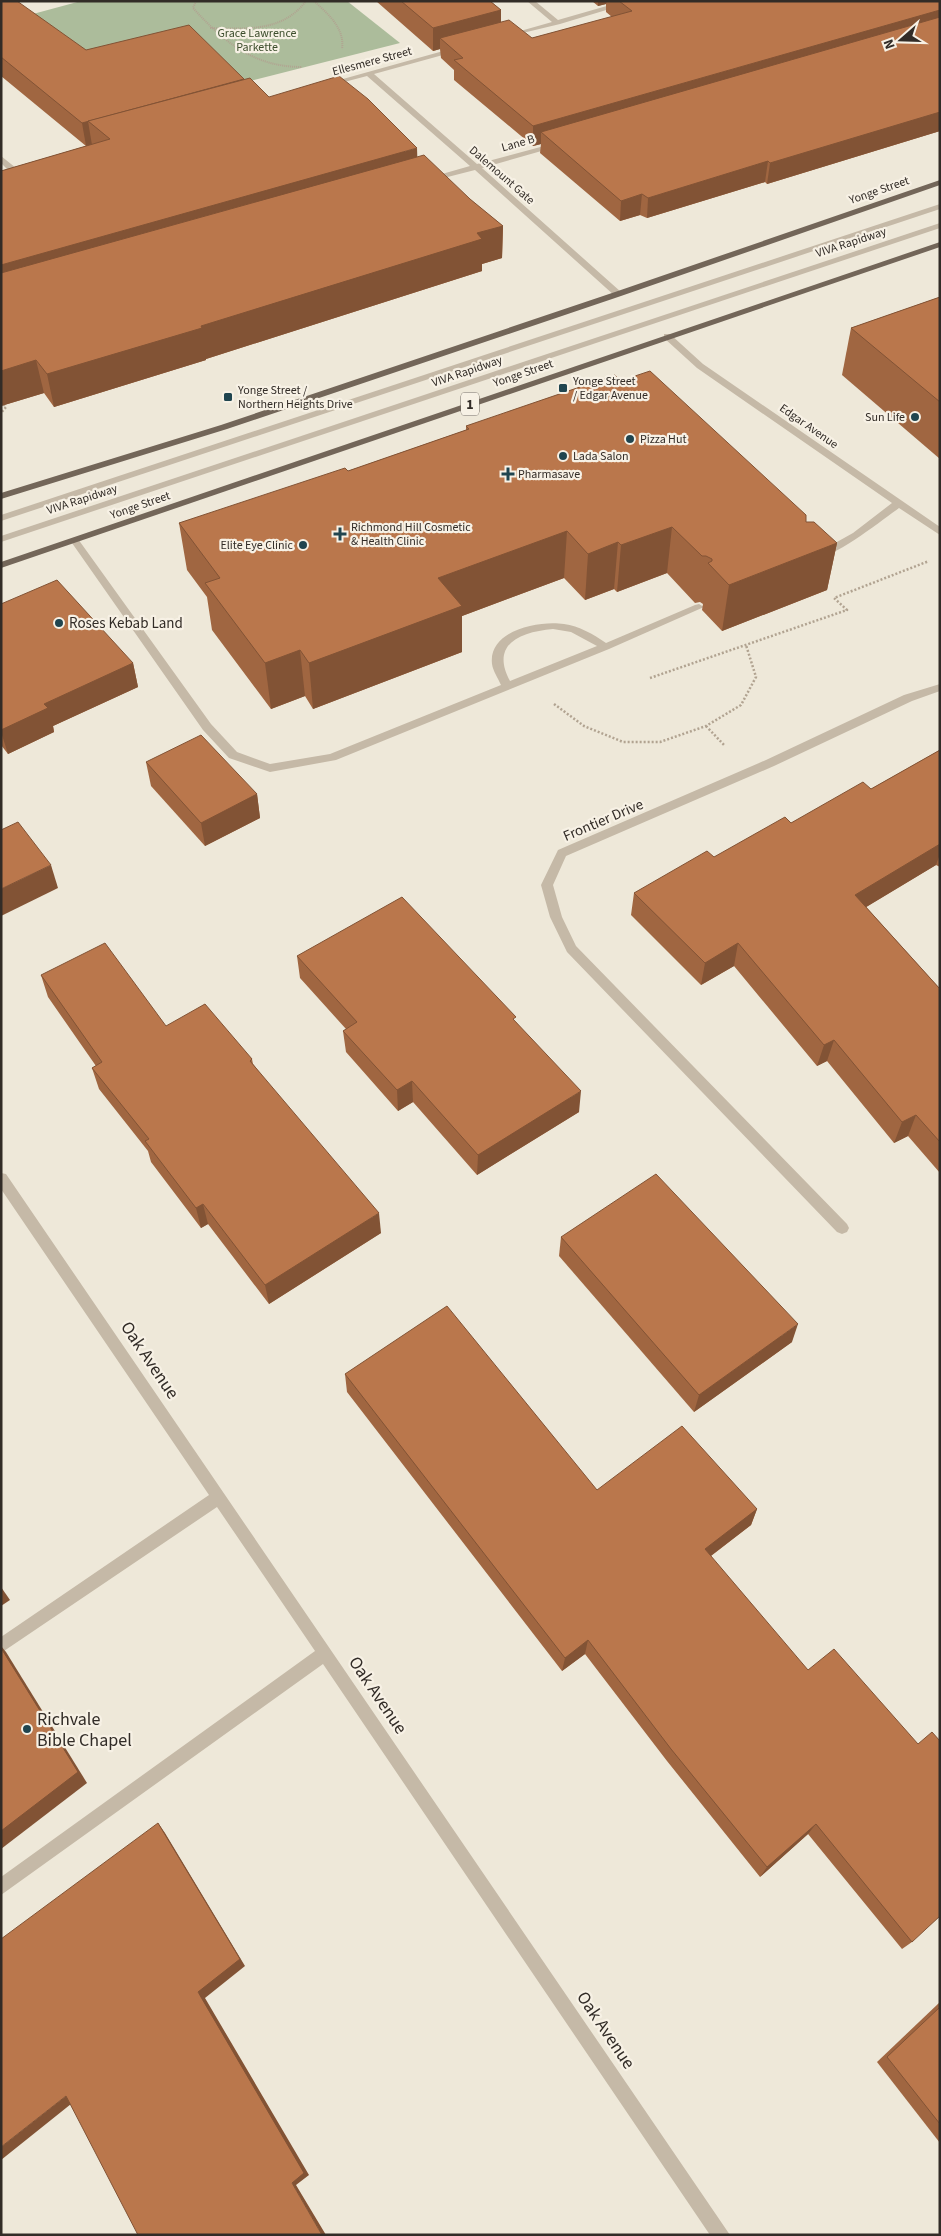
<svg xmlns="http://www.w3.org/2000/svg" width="941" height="2236" viewBox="0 0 941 2236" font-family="'Source Sans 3',sans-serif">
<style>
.green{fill:#acbc9b}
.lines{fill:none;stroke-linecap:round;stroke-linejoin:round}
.path-far1{stroke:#b1a391;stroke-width:2;stroke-dasharray:1 1;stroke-linecap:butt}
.path{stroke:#b1a391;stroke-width:2.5;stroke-dasharray:2 2;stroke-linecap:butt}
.minor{fill:#c5b9a7;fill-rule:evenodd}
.major{fill:#736659;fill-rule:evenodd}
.wall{fill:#a06641}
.shaded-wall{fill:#825335}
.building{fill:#ba774c;stroke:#825335}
.poi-dot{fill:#20454f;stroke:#f7f1e5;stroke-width:2}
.labels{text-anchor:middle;stroke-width:4.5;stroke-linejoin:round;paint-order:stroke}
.far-park-label{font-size:12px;fill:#3d4e2d;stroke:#f7f1e5}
.far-street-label{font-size:12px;fill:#322c27;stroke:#f7f1e5}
.far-poi-label{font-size:12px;fill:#322c27;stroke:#f7f1e5;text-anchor:start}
.shield{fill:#f7f1e5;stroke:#6d6760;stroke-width:1}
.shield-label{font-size:14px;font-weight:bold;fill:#322c27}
.poi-label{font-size:15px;fill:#322c27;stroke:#f7f1e5;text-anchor:start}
.street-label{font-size:15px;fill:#322c27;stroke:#f7f1e5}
.near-street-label{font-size:18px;fill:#322c27;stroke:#f7f1e5}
.near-poi-label{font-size:18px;fill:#322c27;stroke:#f7f1e5;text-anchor:start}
</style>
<rect width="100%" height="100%" fill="#eee8d9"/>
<path class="green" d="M81 1H347L400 43 246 82 91 58 33 14Z"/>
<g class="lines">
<g class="path-far1">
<path d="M196 1 193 8C224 42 254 67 302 67"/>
<path d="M314 1C328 14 345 28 342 49"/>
<path d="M210 28C246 29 283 32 306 1"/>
</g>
<g class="path">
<path d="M1 401 6 407 1 413"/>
<path d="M650 678 847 610 834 598 929 561"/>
<path d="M554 704 584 726 623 742H660L706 726 741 705 756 677 746 645"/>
<path d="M706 726 725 746"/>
</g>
<g class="minor">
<path d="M527 1H535L558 20 624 1H636L560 24 506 37V35L552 22Z"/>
<path d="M454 48 461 50 374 74 477 164 559 142V146L482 168 621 292V296H615L475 170 428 182V178L470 166 367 76 329 86 325 84Z"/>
<path d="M1 156 16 168V172H10L1 163Z"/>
<path d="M940 204V209L1 521V515Z"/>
<path d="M940 223V228L1 542V536Z"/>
<path d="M664 334H670L703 364 940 527V535L899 508C885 518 833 559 819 556V552L853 533 892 503 697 368 664 338Z"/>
<path d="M75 538 78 539 211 724 237 752 270 764 330 754 501 685C498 678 493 671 492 664 488 630 540 620 564 624 579 626 593 634 606 643L695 605 699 604 704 607 609 649 336 760 270 772 229 758 203 730 72 543 70 541ZM553 629 571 632 597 646 510 681C490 644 520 632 553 629Z"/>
<path d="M940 684V691L912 701 774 766 566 856 553 885 562 917 576 946 847 1224 849 1228 847 1232 842 1234 837 1232 567 952 550 917 541 885 558 850 766 760 904 695Z"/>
<path d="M1 1173 6 1174 730 2235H710L323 1664 1 1895V1877L315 1651 217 1507 1 1653V1637L209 1495 1 1189Z"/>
</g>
<g class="major">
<path d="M940 180V185L621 296 227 429 1 499V493L221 425 615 292Z"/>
<path d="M940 242V247L1 568V562Z"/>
</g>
</g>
<g class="wall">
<path d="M1 1 86 50 244 79 269 97 417 157 503 226 502 258 482 264V271L206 359V360L54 407 44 393 1 406V171L86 146 1 76Z"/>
<path d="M376 1H490L501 10V22L532 38 612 17 606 12V4L598 6 592 1H940V131L767 184 765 182 647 218 640 215 620 221 540 153 541 144 533 146 454 80V70L441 58 440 49 433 51Z"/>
<path d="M940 297V459L842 375 851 328Z"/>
<path d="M620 381 806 522 837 543 827 590 722 631 702 610 703 604 700 602 695 603 667 573 617 592 614 589 585 600 564 578 462 616V652L313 709 305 696 271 709 212 630 207 597 187 570 179 523 348 471 466 430V426Z"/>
<path d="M1 604 133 663 138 687 53 726 54 732 8 754 1 745Z"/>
<path d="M940 750V867L936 865 866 907 940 989V1173L908 1136 894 1143 827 1061 817 1066 734 966 701 985 631 915 634 893 791 823 871 789Z"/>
<path d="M146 762 257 794 260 818 205 846 151 786Z"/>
<path d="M297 956 516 1022 579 1112 477 1175 413 1102 398 1111 346 1052 343 1031 346 1029 300 978Z"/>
<path d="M41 975 166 1026 252 1059 253 1064 381 1233 269 1304 208 1224 201 1228 151 1162 148 1151 99 1089 92 1068 96 1066 48 997Z"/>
<path d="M561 1237 792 1342 694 1412 559 1256Z"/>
<path d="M345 1374 597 1490 757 1509 751 1525 711 1556 912 1942 902 1949 808 1834 760 1877 667 1761 585 1654 562 1671 347 1392Z"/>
<path d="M940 2002V2143L877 2062Z"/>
</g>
<g class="shaded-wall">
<path d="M598 1H607L606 4 598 6Z"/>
<path d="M501 10V33L440 38V49L433 51V28Z"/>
<path d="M940 10V29L541 132V144L533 146V126Z"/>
<path d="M940 112V131L767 184 770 163Z"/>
<path d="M88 121 92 145 86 146 82 123Z"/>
<path d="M417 148 418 179 1 299V265Z"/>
<path d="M768 161 765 182 647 218 648 198Z"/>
<path d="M642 194 640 215 620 221 621 201Z"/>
<path d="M503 226 502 258 482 264V271L206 359V360L54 407 47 374 201 326 477 233Z"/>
<path d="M36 360 44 393 1 406V371Z"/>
<path d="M672 527 667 573 617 592 621 545Z"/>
<path d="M567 531 564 578 462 616V652L313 709 309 663 438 578Z"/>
<path d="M618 542 614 589 585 600 588 554Z"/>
<path d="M837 543 827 590 722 631 729 585Z"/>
<path d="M300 650 305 696 271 709 265 663Z"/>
<path d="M133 663 138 687 53 726 54 732 8 754 1 732V730L44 704Z"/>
<path d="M257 794 260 818 205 846 201 823Z"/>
<path d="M940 844V854L936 865 848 918 855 895Z"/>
<path d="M51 865 58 888 1 916V889Z"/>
<path d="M738 943 734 966 701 985 705 963Z"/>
<path d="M834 1040 827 1061 817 1066 824 1045Z"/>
<path d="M412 1081 413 1102 398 1111 397 1090Z"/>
<path d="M581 1091 579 1112 477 1175 478 1155Z"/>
<path d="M916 1115 908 1136 894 1143 902 1122Z"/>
<path d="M203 1204 208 1224 201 1228 196 1208Z"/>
<path d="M379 1213 381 1233 269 1304 265 1285Z"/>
<path d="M798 1324 792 1342 694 1412 699 1395Z"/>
<path d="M757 1509 751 1525 700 1564 705 1549Z"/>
<path d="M1 1587 10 1600 1 1606Z"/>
<path d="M588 1640 585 1654 562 1671 565 1658Z"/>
<path d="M1 1646 6 1652 87 1783 1 1849Z"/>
<path d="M158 1823 165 1833 245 1966 205 1998 309 2175 296 2185 326 2235H322L292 2183 198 1992Z"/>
<path d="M816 1824 808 1834 760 1877 767 1867Z"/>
<path d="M66 2096 76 2100 1 2160V2147Z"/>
</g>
<g class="building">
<path d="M1 1H17L86 50 189 25 244 79 82 123 1 57Z"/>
<path d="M401 1H490L501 10 433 28Z"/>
<path d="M619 1H940V10L533 126 454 60 463 58 440 38 509 20 532 38 632 11Z"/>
<path d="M940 17V112L770 163 768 161 648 198 642 194 621 201 541 132Z"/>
<path d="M339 76 368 99 417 148 1 265V171L110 139 88 121 250 78 269 97Z"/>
<path d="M424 155 470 199 503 226 477 233 482 239 201 326 202 328 47 374 36 360 1 371V273Z"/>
<path d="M940 297V402L851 328Z"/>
<path d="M650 371 806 515V522H814L837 543 729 585 708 563 712 561V559L706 556H702L672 527 621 545 618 542 588 554 567 531 438 578 462 606 309 663 300 650 265 663 205 583 220 578 179 523 345 468 348 471 469 429 466 426 615 375 620 381Z"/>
<path d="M57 580 133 663 44 704 48 708 1 730V604Z"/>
<path d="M201 735 257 794 201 823 146 762Z"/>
<path d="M940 750V844L855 895 940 989V1142L916 1115 902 1122 834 1040 824 1045 738 943 705 963 634 893 707 851 714 857 785 817 791 823 863 782 871 789Z"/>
<path d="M18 822 51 865 1 889V830Z"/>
<path d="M402 897 516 1017 513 1019 581 1091 478 1155 412 1081 397 1090 343 1031 357 1022 297 956Z"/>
<path d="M105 943 166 1026 205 1004 252 1059 250 1061 379 1213 265 1285 203 1204 196 1208 145 1141 149 1139 92 1068 102 1062 41 975Z"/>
<path d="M656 1174 798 1324 699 1395 561 1237Z"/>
<path d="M447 1306 597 1490 682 1426 757 1509 705 1549 808 1670 834 1649 918 1744 932 1732 940 1741V1916L912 1942 816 1824 767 1867 671 1749 588 1640 565 1658 345 1374Z"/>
<path d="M1 1648 78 1772 1 1831Z"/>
<path d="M158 1823 240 1959 198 1992 304 2173 292 2183 322 2235H138L66 2096 1 2147V1939Z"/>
<path d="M940 2007V2124L887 2057Z"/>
</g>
<g class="poi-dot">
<rect x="558" y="383" width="10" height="10" rx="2.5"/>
<rect x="223" y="392" width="10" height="10" rx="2.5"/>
<circle cx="915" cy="417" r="5"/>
<circle cx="630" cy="439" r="5"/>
<circle cx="563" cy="456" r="5"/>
<path d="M505.5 466.5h5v5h5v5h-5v5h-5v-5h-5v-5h5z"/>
<path d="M337.5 526.5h5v5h5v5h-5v5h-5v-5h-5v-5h5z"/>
<circle cx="303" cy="545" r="5"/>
<circle cx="59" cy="623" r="5"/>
<circle cx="27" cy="1729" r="5"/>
</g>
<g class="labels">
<g class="far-park-label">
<text x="257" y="37">Grace Lawrence<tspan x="257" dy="14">Parkette</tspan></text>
</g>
<g class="far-street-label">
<text transform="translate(372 61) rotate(-15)" y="4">Ellesmere Street</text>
<text transform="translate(518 143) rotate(-16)" y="4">Lane B</text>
<text transform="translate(502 175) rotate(41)" y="4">Dalemount Gate</text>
<text transform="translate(879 190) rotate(-19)" y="4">Yonge Street</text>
<text transform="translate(851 242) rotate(-18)" y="4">VIVA Rapidway</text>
<text transform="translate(467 371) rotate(-19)" y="4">VIVA Rapidway</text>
<text transform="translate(523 373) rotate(-19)" y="4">Yonge Street</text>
<text transform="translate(809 426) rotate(35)" y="4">Edgar Avenue</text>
<text transform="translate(82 499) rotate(-18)" y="4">VIVA Rapidway</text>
<text transform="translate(140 505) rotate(-19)" y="4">Yonge Street</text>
</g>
<g class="far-poi-label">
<text x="573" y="385">Yonge Street<tspan x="573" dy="14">/ Edgar Avenue</tspan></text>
<text x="238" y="394">Yonge Street /<tspan x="238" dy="14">Northern Heights Drive</tspan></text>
<text x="905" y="421" text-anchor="end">Sun Life</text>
<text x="640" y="443">Pizza Hut</text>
<text x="573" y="460">Lada Salon</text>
<text x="518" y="478">Pharmasave</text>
<text x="351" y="531">Richmond Hill Cosmetic<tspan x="351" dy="14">&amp; Health Clinic</tspan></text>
<text x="293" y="549" text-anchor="end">Elite Eye Clinic</text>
</g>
<rect class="shield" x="461" y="392.5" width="18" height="23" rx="4"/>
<g class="shield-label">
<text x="470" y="409">1</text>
</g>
<g class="poi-label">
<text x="69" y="628">Roses Kebab Land</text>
</g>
<g class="street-label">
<text transform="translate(603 820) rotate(-23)" y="5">Frontier Drive</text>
</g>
<g class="near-street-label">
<text transform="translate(150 1360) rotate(56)" y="6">Oak Avenue</text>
<text transform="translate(378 1695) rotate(56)" y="6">Oak Avenue</text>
<text transform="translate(606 2030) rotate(56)" y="6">Oak Avenue</text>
</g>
<g class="near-poi-label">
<text x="37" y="1725">Richvale<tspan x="37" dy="21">Bible Chapel</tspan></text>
</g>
</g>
<rect width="941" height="2236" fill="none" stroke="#322c27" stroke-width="5"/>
<g transform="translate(901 40) rotate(250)" stroke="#f7f1e5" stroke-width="4" paint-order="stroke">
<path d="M0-4L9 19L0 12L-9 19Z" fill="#322c27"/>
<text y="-8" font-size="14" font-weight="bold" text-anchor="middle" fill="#322c27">N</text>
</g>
</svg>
